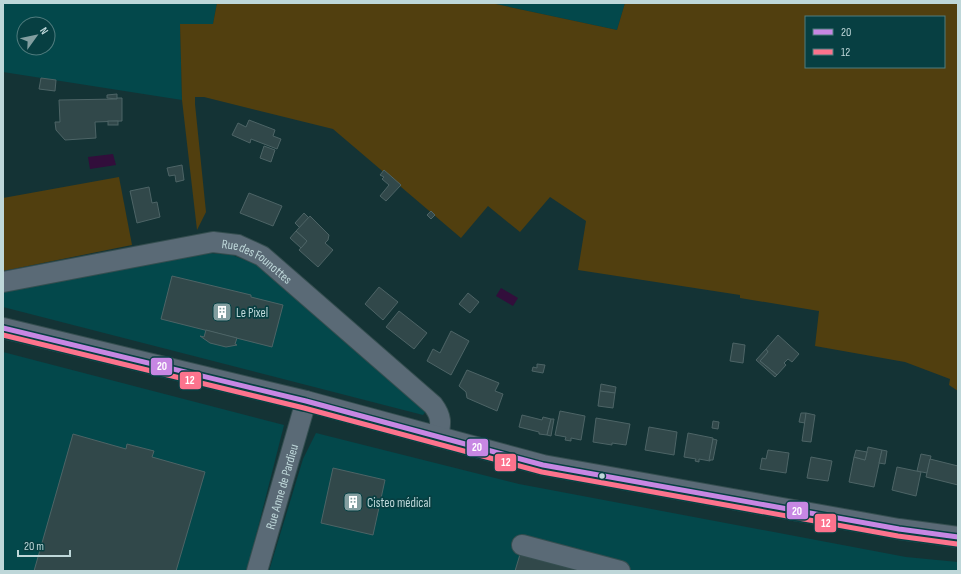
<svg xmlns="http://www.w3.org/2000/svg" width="961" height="574" viewBox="0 0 961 574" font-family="'Sofia Sans Condensed',sans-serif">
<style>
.built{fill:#03484b;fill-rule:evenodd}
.green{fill:#513f0f;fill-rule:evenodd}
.water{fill:#320e3b}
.building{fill:#31484a;stroke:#4d6466}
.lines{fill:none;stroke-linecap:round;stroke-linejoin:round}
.minor-casing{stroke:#354e50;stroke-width:22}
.minor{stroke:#5a6a76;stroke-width:20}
.bus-1-casing{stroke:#073f42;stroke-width:8}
.bus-2-casing{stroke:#073f42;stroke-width:8}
.bus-1{stroke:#c787e3;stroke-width:5}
.bus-2{stroke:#fc738d;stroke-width:5}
.bus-dot{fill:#bed7d9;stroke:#073f42;stroke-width:1.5}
.labels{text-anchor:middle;stroke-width:3.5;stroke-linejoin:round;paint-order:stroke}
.street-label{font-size:13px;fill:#bed7d9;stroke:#073f42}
.poi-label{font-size:13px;fill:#bed7d9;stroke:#073f42;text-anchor:start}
.line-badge{stroke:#073f42;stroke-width:1.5}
.badge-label{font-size:11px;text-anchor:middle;font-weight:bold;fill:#fff}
</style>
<rect width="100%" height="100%" fill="#143335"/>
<g class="built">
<path d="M3 3H217L213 24H180L182 100 3 72ZM24 24H48V48H24Z"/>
<path d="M491 3H625L617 30Z"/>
<path d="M208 253 232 255 255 264 266 270 427 410 423 415 3 307V292L195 254Z"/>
<path d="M3 352 284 425 247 571H3Z"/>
<path d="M316 433 519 484 906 557 958 562V571H269L303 459Z"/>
</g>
<g class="green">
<path d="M217 3H491L617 30 625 3H958V391L949 385 950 379 905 362 815 346 819 311 740 298V295L578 270 586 221 550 197 520 232 488 206 461 238 333 129 204 97H195V104L206 212 197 230 182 100 180 24H213ZM806 17H944V67H806Z"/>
<path d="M119 177 132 245 3 271V198Z"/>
</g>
<g class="water">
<path d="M113 154 116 165 90 169 88 157Z"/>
<path d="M501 288 518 298 513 306 496 296Z"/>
</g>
<g class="building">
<path d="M41 78 56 80 55 91 39 89Z"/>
<path d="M117 94V99L107 98V95Z"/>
<path d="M117 98H122V121L95 122 96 138 65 140 56 130 55 122H60L59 100 117 99Z"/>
<path d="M249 120 275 130 273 136 281 139 277 149 251 139 250 143 232 135 238 123 246 127Z"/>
<rect x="108" y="121" width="10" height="4"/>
<path d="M264 146 275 150 271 162 260 158Z"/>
<path d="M182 165 184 180 176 182 175 175 169 176 167 168Z"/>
<path d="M384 170 401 185 386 201 380 196 389 185 382 179 384 177 380 175Z"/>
<path d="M149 187 152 203 157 202 160 217 137 223 130 191Z"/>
<path d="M249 193 282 206 273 226 240 213Z"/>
<path d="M431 211 435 215 431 219 427 215Z"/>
<path d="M304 213 309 218 300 228 295 223Z"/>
<path d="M310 216 329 235 328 240 325 243 333 250 318 267 299 250 307 241 296 231Z"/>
<path d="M296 231 307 241 301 248 290 238Z"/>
<path d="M172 276 251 295V297L283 305 272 347 161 319Z"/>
<path d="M379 287 398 302 383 320 365 304Z"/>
<path d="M468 293 479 302 470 313 459 304Z"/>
<path d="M399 311 427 333 414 349 386 327Z"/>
<path d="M206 330 237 338 235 344 237 345 226 347 210 343 200 336 204 337Z"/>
<path d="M451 331 469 341 451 375 427 361 433 349 440 353Z"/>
<path d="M778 335 799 354 792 362 788 359 784 363 786 365 777 375 760 361 768 352 766 349Z"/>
<path d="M733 343 745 345 743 363 730 361Z"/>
<path d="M766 349 768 352 760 361 777 375 775 377 756 360Z"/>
<path d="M537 364 545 365 543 373 532 371 533 367 537 368Z"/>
<path d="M467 370 499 383 495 391 503 394 497 411 467 398 466 392 459 386Z"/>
<path d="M601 384 616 387 615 393 600 391Z"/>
<path d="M600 391 615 393 613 408 598 406Z"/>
<path d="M560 411 585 416 581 440 571 438V441L565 440 566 437 555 435Z"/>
<path d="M801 413H806L805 423 799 422Z"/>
<path d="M806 413 815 415 811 442 802 441Z"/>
<path d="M522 415 542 420 543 417 551 419 547 435 539 434V432L519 427Z"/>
<path d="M596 418 630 424 626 445 612 443V445L593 442Z"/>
<path d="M551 419H554L551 436 547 435Z"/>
<path d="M713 421 719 422 718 429 712 428Z"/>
<path d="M649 427 677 432 674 455 645 450Z"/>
<path d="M688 433 713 438 710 461 699 459V462L695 461 696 459 684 457Z"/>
<path d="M73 434 126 449 127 444 154 451 152 457 205 472 176 571H34Z"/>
<path d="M713 439 717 440 713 460H709Z"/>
<path d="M868 447 882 450 874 487 849 482 854 457 865 460Z"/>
<path d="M768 450 789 453 786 473 760 469 762 458 766 459Z"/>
<path d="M856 450 867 452 865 460 854 457Z"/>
<path d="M882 450 887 451 885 464 879 463Z"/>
<path d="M921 454 931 456 927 473 917 471Z"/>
<path d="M811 457 832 461 828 481 807 478Z"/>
<path d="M930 459 958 466V485L926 477Z"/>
<path d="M897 467 921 472 916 496 892 490Z"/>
<path d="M333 468 385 480 373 535 321 523Z"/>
<path d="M521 551 597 571H515Z"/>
</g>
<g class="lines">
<g class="minor-casing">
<g id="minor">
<path id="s1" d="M3 282 213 242 238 245 262 256 433 405C442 417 441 423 438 437"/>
<path d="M3 328 306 401 543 465 899 529 958 537"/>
<path d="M522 545 620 571"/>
<path id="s2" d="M257 571 306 401"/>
</g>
</g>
<use href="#minor" class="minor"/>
<g class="bus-1-casing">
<path id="bus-1" d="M3 328 306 401 543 465 899 529 958 537"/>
</g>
<g class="bus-2-casing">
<path id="bus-2" d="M3 335 304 408 542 472 898 536 957 544"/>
</g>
<use href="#bus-1" class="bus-1"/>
<use href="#bus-2" class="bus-2"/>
</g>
<defs>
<g id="building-square" transform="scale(1)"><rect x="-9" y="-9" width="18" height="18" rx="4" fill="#829ea0" stroke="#073f42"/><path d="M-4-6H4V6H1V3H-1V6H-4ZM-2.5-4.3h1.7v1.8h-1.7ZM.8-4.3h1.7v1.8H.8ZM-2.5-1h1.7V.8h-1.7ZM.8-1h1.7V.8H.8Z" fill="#fff"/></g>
</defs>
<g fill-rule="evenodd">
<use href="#building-square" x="222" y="312"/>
<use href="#building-square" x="353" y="502"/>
</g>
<circle class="bus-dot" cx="602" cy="476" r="3.5"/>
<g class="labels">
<g class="street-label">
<text dy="5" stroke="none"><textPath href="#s1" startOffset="263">Rue des Founottes</textPath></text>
<text dy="5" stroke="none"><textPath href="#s2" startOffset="88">Rue Anne de Pardieu</textPath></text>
</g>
<g class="poi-label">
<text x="236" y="317">Le Pixel</text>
<text x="367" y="507">Cisteo médical</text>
</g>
</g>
<g class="line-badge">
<rect x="150" y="357" width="23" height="19" rx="4" fill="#c787e3"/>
<rect x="179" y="371" width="23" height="19" rx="4" fill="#fc738d"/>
<rect x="466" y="438" width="23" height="19" rx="4" fill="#c787e3"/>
<rect x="494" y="453" width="23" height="19" rx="4" fill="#fc738d"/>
<rect x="786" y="501" width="23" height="19" rx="4" fill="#c787e3"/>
<rect x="814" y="513" width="23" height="20" rx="4" fill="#fc738d"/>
</g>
<g class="badge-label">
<text x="162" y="370">20</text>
<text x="190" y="384">12</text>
<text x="477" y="451">20</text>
<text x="506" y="466">12</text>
<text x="797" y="515">20</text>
<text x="826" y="527">12</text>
</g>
<rect width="961" height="574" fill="none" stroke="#bed7d9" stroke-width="8"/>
<rect x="805" y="16" width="140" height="52" fill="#073f42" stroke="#507c7e"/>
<rect x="813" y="29" width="20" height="6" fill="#c787e3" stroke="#507c7e"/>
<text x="841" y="36" font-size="12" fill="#bed7d9">20</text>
<rect x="813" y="49" width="20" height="6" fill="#fc738d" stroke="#507c7e"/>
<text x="841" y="56" font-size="12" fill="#bed7d9">12</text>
<g transform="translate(36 36) rotate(57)"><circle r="19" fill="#073f42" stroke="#507c7e"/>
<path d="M0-3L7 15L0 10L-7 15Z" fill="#829ea0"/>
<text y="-6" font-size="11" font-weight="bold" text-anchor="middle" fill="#bed7d9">N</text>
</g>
<path d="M18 550v6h52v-6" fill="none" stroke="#bed7d9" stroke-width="2"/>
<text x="24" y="550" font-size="12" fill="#bed7d9" stroke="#073f42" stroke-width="3" paint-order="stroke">20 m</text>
</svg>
